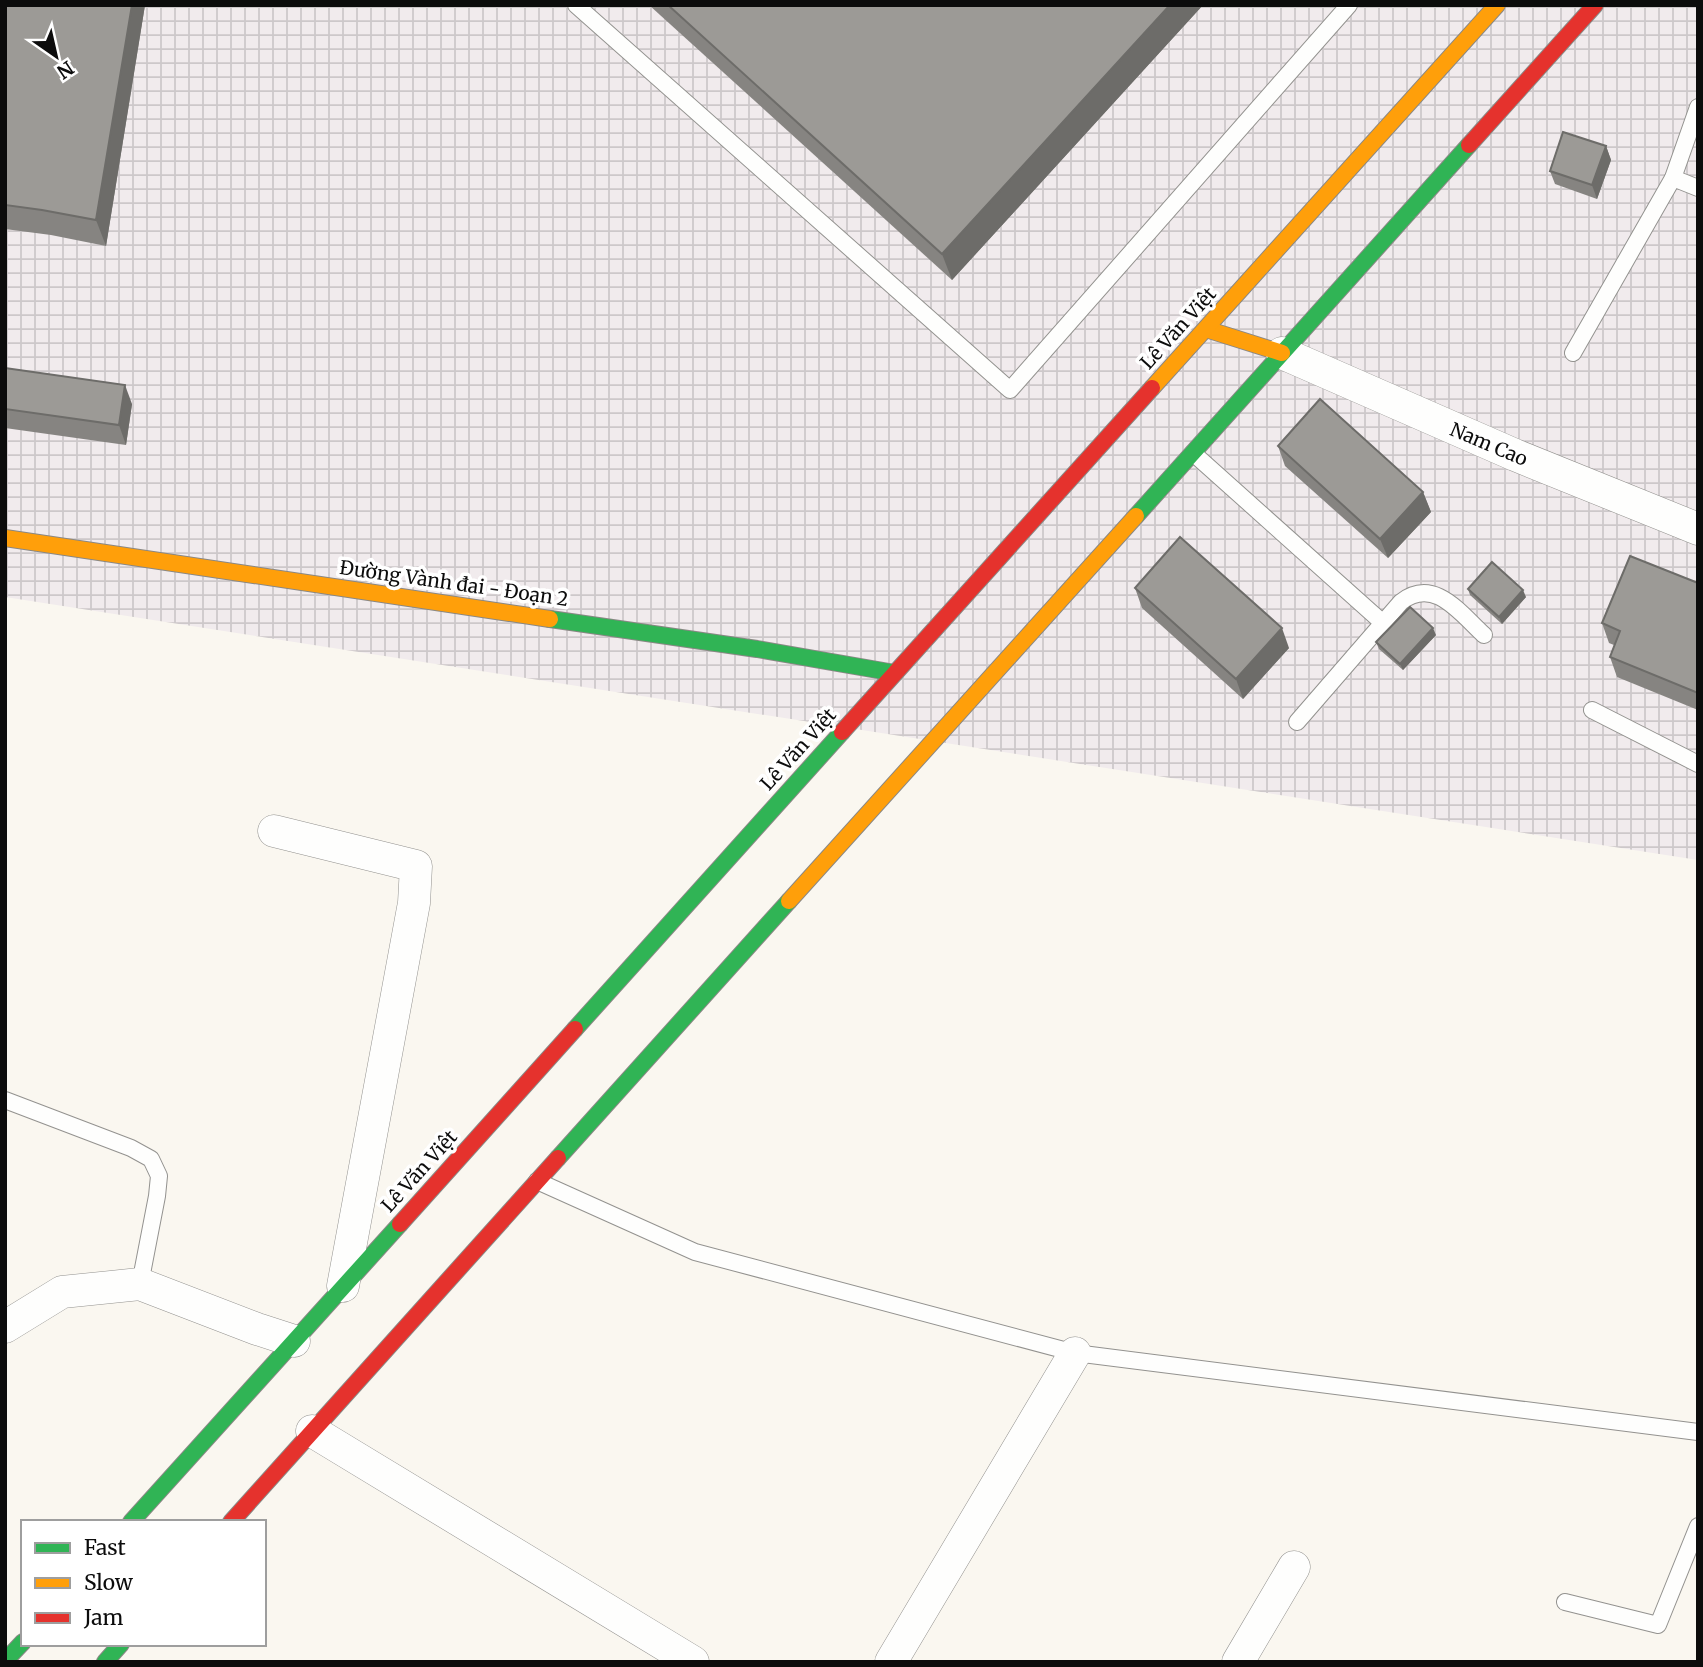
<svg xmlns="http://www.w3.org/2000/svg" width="1703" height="1667" viewBox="0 0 1703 1667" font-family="Merriweather,serif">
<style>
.industrial{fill:url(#industrial-grid)}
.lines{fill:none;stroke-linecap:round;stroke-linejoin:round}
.lane-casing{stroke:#93928f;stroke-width:18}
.street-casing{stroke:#93928f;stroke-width:33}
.fast-casing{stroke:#8a8885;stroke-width:18}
.slow-casing{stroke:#8a8885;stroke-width:18}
.jam-casing{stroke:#8a8885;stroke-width:18}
.lane{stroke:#fefefd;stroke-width:16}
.street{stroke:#fefefd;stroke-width:32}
.fast{stroke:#30b455;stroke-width:16}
.slow{stroke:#ff9f0a;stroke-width:16}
.jam{stroke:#e5322d;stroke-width:16}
.wall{fill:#868481}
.shaded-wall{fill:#6d6c69}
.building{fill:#9c9a96;stroke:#6d6c69;stroke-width:2}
.labels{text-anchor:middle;stroke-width:7;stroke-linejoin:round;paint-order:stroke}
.street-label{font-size:19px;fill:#0c0c0c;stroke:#fff}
</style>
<defs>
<pattern id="industrial-grid" width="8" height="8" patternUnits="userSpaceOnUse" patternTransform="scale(1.75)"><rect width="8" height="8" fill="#f1ebed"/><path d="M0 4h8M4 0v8" fill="none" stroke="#cdc8ca"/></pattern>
</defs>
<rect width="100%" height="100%" fill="#faf7f0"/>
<path class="industrial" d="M5 5H1698V860L5 597Z"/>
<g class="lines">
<g class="lane-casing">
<g id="lane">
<path d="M576 5 1010 390 1349 5"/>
<path d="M1673 178 1698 188"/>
<path d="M1573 353 1673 178 1698 107"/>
<path d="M1193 453 1383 623"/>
<path d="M1592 710 1698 764"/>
<path d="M1297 722 1401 602C1434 576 1460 613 1484 635"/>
<path d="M5 1100 131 1148 151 1159 159 1176 157 1196 140 1284"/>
<path d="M537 1181 695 1252 1075 1353 1698 1432"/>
<path d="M1565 1602 1658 1625 1698 1526"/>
</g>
</g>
<g class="street-casing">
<g id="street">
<path d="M1282 353 1515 455 1698 529"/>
<path d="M274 831 416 866 414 903 343 1286"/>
<path d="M5 1327 62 1292 140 1284 257 1329 294 1341"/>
<path d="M312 1431 693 1662"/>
<path d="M891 1662 1075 1353"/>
<path d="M1238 1662 1294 1567"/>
</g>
</g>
<g class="fast-casing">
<g id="fast">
<path d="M1136 516 1469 145"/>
<path d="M550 619 757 649 895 673"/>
<path d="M575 1029 842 732"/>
<path d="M558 1158 789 901"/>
<path d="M131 1522 400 1224"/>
<path d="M5 1661 23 1642"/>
<path d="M105 1662 121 1644"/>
</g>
</g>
<g class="slow-casing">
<g id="slow">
<path d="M1206 329 1282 353"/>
<path d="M1152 388 1497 5"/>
<path d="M5 538 550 619"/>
<path d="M789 901 1136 516"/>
</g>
</g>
<g class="jam-casing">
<g id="jam">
<path d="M1469 145 1595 5"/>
<path d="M842 732 1152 388"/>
<path d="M400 1224 575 1029"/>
<path d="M231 1522 558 1158"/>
</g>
</g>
<use href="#lane" class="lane"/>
<use href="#street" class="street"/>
<use href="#fast" class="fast"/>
<use href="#slow" class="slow"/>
<use href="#jam" class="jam"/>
</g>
<g class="wall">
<path d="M5 5H145L106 246 51 235 5 229Z"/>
<path d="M649 5H1203L952 280Z"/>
<path d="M1606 146 1611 160 1597 199 1555 184 1550 171Z"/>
<path d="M5 368 132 404 126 445 5 428Z"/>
<path d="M1278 446 1423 492 1431 512 1388 558 1285 466Z"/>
<path d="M1698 583V710L1617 677 1610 657 1614 645 1609 643 1602 623Z"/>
<path d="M1135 588 1289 648 1243 699 1142 608Z"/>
<path d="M1468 589 1526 597 1502 624 1470 595Z"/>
<path d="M1436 635 1403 670 1379 649 1376 642Z"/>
</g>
<g class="shaded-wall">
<path d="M132 5H145L106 246 96 220Z"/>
<path d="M1170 5H1203L952 280 942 254Z"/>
<path d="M1606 146 1611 160 1597 199 1592 185Z"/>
<path d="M125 385 132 404 126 445 119 425Z"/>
<path d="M1423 492 1431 512 1388 558 1380 539Z"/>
<path d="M1523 590 1526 597 1502 624 1499 617Z"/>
<path d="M1282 628 1289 648 1243 699 1236 679Z"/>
<path d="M1433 628 1436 635 1403 670 1400 664Z"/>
</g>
<g class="building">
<path d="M5 5H132L96 220 42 210 5 205Z"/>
<path d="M668 5H1170L942 254Z"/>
<path d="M1563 132 1606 146 1592 185 1550 171Z"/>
<path d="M5 368 125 385 119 425 5 409Z"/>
<path d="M1320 399 1423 492 1380 539 1278 446Z"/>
<path d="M1180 537 1282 628 1236 679 1135 588Z"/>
<path d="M1630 556 1698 583V693L1610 657 1620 631 1602 623Z"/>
<path d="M1492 562 1523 590 1499 617 1468 589Z"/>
<path d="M1410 607 1433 628 1400 664 1376 642Z"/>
</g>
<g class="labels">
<g class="street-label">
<text transform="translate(1178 328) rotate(-48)" y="7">Lê Văn Việt</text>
<text transform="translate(1489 444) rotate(23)" y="7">Nam Cao</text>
<text transform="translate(454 583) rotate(8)" y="7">Đường Vành đai - Đoạn 2</text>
<text transform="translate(798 749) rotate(-48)" y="7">Lê Văn Việt</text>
<text transform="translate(419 1171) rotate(-48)" y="7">Lê Văn Việt</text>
</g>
</g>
<rect width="1703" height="1667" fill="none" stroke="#0c0c0c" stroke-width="14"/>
<rect x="21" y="1520" width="245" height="126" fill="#ffffff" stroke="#9e9e9e" stroke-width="2"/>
<rect x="35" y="1543" width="35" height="10" fill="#30b455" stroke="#9e9e9e" stroke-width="2"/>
<text x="84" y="1555" font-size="21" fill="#0c0c0c">Fast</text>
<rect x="35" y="1578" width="35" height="10" fill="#ff9f0a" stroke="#9e9e9e" stroke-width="2"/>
<text x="84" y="1590" font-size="21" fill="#0c0c0c">Slow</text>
<rect x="35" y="1613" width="35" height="10" fill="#e5322d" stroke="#9e9e9e" stroke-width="2"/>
<text x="84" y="1625" font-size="21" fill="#0c0c0c">Jam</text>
<g transform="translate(56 56) rotate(146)" stroke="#ffffff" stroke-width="5" paint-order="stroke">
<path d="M0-5L12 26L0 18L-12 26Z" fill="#0c0c0c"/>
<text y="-10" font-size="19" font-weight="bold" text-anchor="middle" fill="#0c0c0c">N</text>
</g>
</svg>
